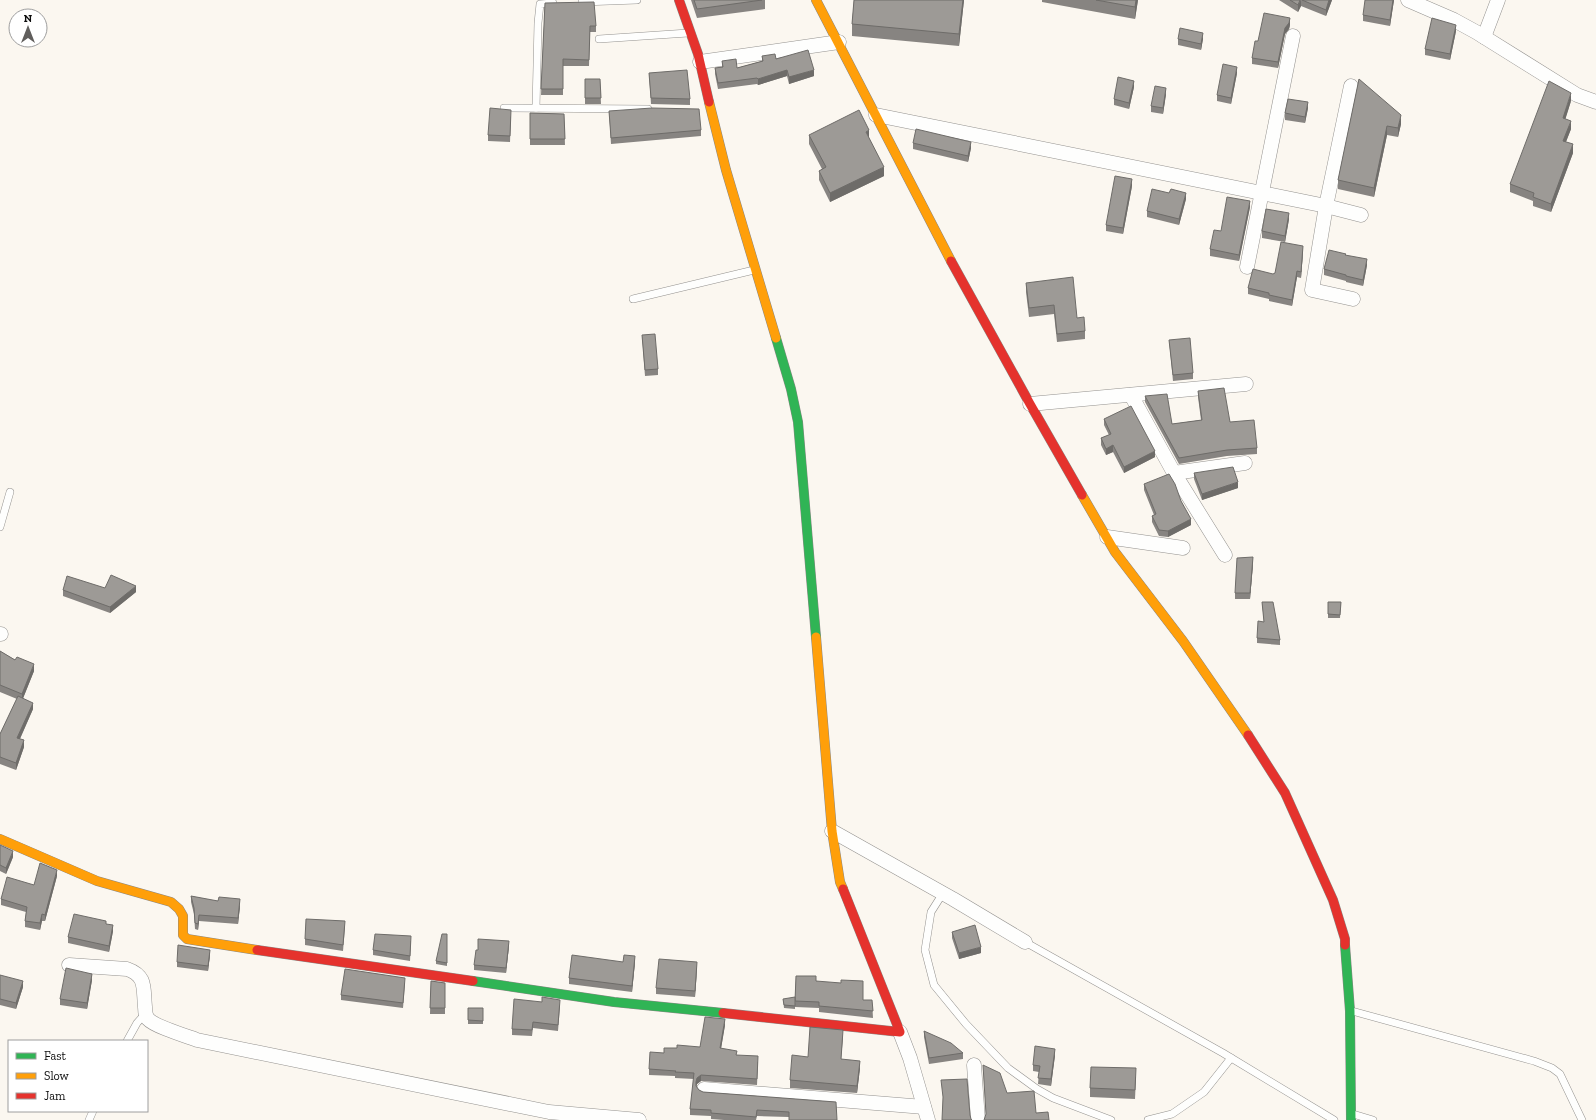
<svg xmlns="http://www.w3.org/2000/svg" width="1596" height="1120" viewBox="0 0 1596 1120" font-family="'Zilla Slab',serif">
<style>
.lines{fill:none;stroke-linecap:round;stroke-linejoin:round}
.lane-casing{stroke:#94928f;stroke-width:8}
.street-casing{stroke:#94928f;stroke-width:15}
.fast-casing{stroke:#8a8885;stroke-width:10}
.slow-casing{stroke:#8a8885;stroke-width:10}
.jam-casing{stroke:#8a8885;stroke-width:10}
.lane{stroke:#fefefd;stroke-width:7}
.street{stroke:#fefefd;stroke-width:14}
.fast{stroke:#30b455;stroke-width:9}
.slow{stroke:#ff9f0a;stroke-width:9}
.jam{stroke:#e5322d;stroke-width:9}
.wall{fill:#878481}
.shaded-wall{fill:#6e6c69}
.building{fill:#9d9a96;stroke:#6e6c69}
</style>
<rect width="100%" height="100%" fill="#fbf7f0"/>
<g class="lines">
<g class="lane-casing">
<g id="lane">
<path d="M582 2 637 0"/>
<path d="M599 39 688 33"/>
<path d="M504 108 648 109"/>
<path d="M536 108 538 23 540 4 553 3"/>
<path d="M633 299 754 270"/>
<path d="M0 527 10 492"/>
<path d="M943 893 931 912 925 950 934 985 966 1024 1008 1068 1037 1089 1053 1098 1111 1120"/>
<path d="M1025 942 1223 1053 1334 1120"/>
<path d="M1352 1011 1534 1061 1552 1068 1560 1074 1582 1120"/>
<path d="M127 1041 137 1023 145 1014"/>
<path d="M1353 1114 1373 1120"/>
<path d="M89 1120 93 1111"/>
<path d="M1148 1120 1172 1114 1204 1092 1231 1058"/>
</g>
</g>
<g class="street-casing">
<g id="street">
<path d="M1408 0 1454 20 1476 32 1577 95 1596 102"/>
<path d="M1484 37 1498 0"/>
<path d="M700 62 839 42"/>
<path d="M1351 86 1326 206 1312 290 1353 299"/>
<path d="M876 115 1326 206 1361 215"/>
<path d="M1247 267 1293 36"/>
<path d="M1131 395 1174 473 1225 555"/>
<path d="M1030 404 1246 384"/>
<path d="M1174 473 1245 463"/>
<path d="M1107 537 1183 548"/>
<path d="M0 634H1"/>
<path d="M832 831 953 899 1025 942"/>
<path d="M69 965 127 969C147 976 143 988 145 1007 145 1011 145 1015 148 1019 154 1026 186 1036 197 1040L549 1112 639 1120"/>
<path d="M900 1032 910 1058 928 1120"/>
<path d="M974 1065 978 1120"/>
<path d="M704 1089 924 1107"/>
</g>
</g>
<g class="fast-casing">
<g id="fast">
<path d="M776 338 791 389 798 422 816 637"/>
<path d="M1345 945 1350 1011 1351 1120"/>
<path d="M473 981 614 1002 723 1013"/>
</g>
</g>
<g class="slow-casing">
<g id="slow">
<path d="M816 0 951 261"/>
<path d="M709 102 726 170 776 338"/>
<path d="M1082 495 1115 552 1183 641 1248 735"/>
<path d="M816 637 832 831 840 882 843 889"/>
<path d="M0 839 97 881 171 902 179 909 183 916V935L187 939 257 950"/>
</g>
</g>
<g class="jam-casing">
<g id="jam">
<path d="M679 0 698 54 709 102"/>
<path d="M951 261 1030 404 1082 495"/>
<path d="M1248 735 1285 793 1333 900 1345 939V945"/>
<path d="M257 950 473 981"/>
<path d="M723 1013 900 1032 843 889"/>
</g>
</g>
<use href="#lane" class="lane"/>
<use href="#street" class="street"/>
<use href="#fast" class="fast"/>
<use href="#slow" class="slow"/>
<use href="#jam" class="jam"/>
</g>
<g class="wall">
<path d="M691 0H765V9L697 18Z"/>
<path d="M854 0H964L959 46 852 36V24Z"/>
<path d="M1042 0H1138L1135 19 1042 2Z"/>
<path d="M1279 0H1332L1326 16 1301 6 1298 12Z"/>
<path d="M1394 0 1390 26 1363 21V15Z"/>
<path d="M545 3 596 26V32H590L589 66H563V95H541Z"/>
<path d="M1290 25 1289 29 1285 34 1278 68 1252 64V58L1258 41Z"/>
<path d="M1456 31 1450 60 1425 55V49Z"/>
<path d="M1178 39H1203L1201 50 1178 45Z"/>
<path d="M762 56 776 59 814 76 789 84 787 76 758 85 757 84 718 89 715 74V68L722 67V61L737 68 762 61Z"/>
<path d="M649 73 690 99V105L651 104Z"/>
<path d="M1237 73 1231 104 1217 101V95Z"/>
<path d="M585 79H600L601 104H585Z"/>
<path d="M1359 79 1401 124 1398 137 1387 135 1374 197 1338 189V180Z"/>
<path d="M1134 87 1129 109 1114 105V99Z"/>
<path d="M1166 94 1163 114 1151 112V106Z"/>
<path d="M1571 101 1565 119 1571 129 1566 142 1573 153 1551 212 1533 206V201L1510 192V184Z"/>
<path d="M1308 108 1305 123 1285 120V113Z"/>
<path d="M609 111 701 130V136L611 144Z"/>
<path d="M530 113 564 114 565 145H530Z"/>
<path d="M511 116 510 142 488 141V135Z"/>
<path d="M809 135 869 138 884 176 830 202 819 180V171L822 169 809 144Z"/>
<path d="M913 143 971 148 968 162 913 149Z"/>
<path d="M1132 186 1123 234 1106 231V225Z"/>
<path d="M1169 193 1186 199 1179 225 1147 217V211Z"/>
<path d="M1250 207 1239 261 1210 256V249L1221 231Z"/>
<path d="M1289 219 1285 242 1262 238V231Z"/>
<path d="M1303 252 1301 278 1297 277 1292 306 1269 301V299L1248 294V288L1275 273Z"/>
<path d="M1346 256 1367 265 1363 286 1346 282V281L1324 275V269Z"/>
<path d="M1026 283 1077 318 1085 331V339L1057 342 1054 314 1029 317 1026 292Z"/>
<path d="M642 335 658 369V375L645 376Z"/>
<path d="M1169 340 1193 373V379L1173 381Z"/>
<path d="M1198 391 1257 448V454L1227 456 1179 464 1145 402V396L1172 424 1201 420 1198 397Z"/>
<path d="M1104 419 1155 457 1124 473 1113 452 1106 455 1101 445V438L1109 435 1104 425Z"/>
<path d="M1194 473 1238 488 1202 500 1194 479Z"/>
<path d="M1144 484 1181 501 1191 525 1168 537 1159 536 1152 522V516L1154 515 1144 490Z"/>
<path d="M1253 564 1250 599H1235V593Z"/>
<path d="M63 590 136 592 110 613 63 596Z"/>
<path d="M1262 602 1280 640V645L1257 643V638L1264 622Z"/>
<path d="M1328 602H1341L1340 618H1328Z"/>
<path d="M0 651 34 671 23 698 33 709 20 739 24 747 16 770 0 764V734L17 699 0 692Z"/>
<path d="M0 845 13 857 6 874 0 871Z"/>
<path d="M57 876 45 921H42L40 930 25 927V921L26 912 1 905V899L34 885Z"/>
<path d="M191 896 240 906 238 924 199 921 198 930 195 929 194 914 191 902Z"/>
<path d="M106 924 113 931 109 952 68 943V937Z"/>
<path d="M345 927 343 951 305 945V939Z"/>
<path d="M952 932 981 953 959 959 952 938Z"/>
<path d="M447 934V966L436 964V961Z"/>
<path d="M411 941 410 961 373 955V950Z"/>
<path d="M509 946 506 973 474 970V965Z"/>
<path d="M210 955 208 971 177 967V962Z"/>
<path d="M623 962H635L632 992 569 984V978Z"/>
<path d="M697 968 695 997 656 994V988Z"/>
<path d="M0 975 23 987 16 1009 0 1005Z"/>
<path d="M796 976 816 981 863 1000H872L873 1018 819 1012V1008L795 1007V1009L784 1008 783 999 795 1004Z"/>
<path d="M92 980 87 1009 60 1005V999Z"/>
<path d="M431 981 445 983V1014H430Z"/>
<path d="M405 983 403 1008 341 1000V995Z"/>
<path d="M560 1006 558 1031 533 1028 532 1036 512 1035V1029Z"/>
<rect x="468" y="1008" width="15" height="16"/>
<path d="M725 1025 721 1049 737 1055 758 1062 757 1085 701 1081 697 1084 696 1086 699 1090 703 1092 836 1102 789 1117 757 1116 756 1120H724L711 1119V1116L690 1115V1109L694 1079 675 1078V1076L649 1075V1069L664 1053 677 1048 700 1047Z"/>
<path d="M924 1031 963 1053V1059L929 1064 924 1037Z"/>
<path d="M843 1038 841 1059 860 1068 857 1093 790 1088V1080L808 1057Z"/>
<path d="M1055 1055 1051 1086 1038 1084 1039 1072 1033 1071V1065Z"/>
<path d="M1136 1077 1135 1099 1090 1097V1088Z"/>
</g>
<g class="shaded-wall">
<path d="M963 0H964L959 46V34Z"/>
<path d="M1136 0H1138L1135 19V7Z"/>
<path d="M1301 0V6L1298 12V5Z"/>
<path d="M1329 0H1332L1326 16V10Z"/>
<path d="M1393 0H1394L1390 26V20Z"/>
<path d="M1290 18V25L1289 29 1285 34 1278 68V62L1285 28Z"/>
<path d="M1456 25V31L1450 60V54Z"/>
<path d="M1203 33V39L1201 50V44Z"/>
<path d="M1237 67V73L1231 104V98Z"/>
<path d="M787 70V76L758 85V79Z"/>
<path d="M814 70V76L789 84V77Z"/>
<path d="M1134 81V87L1129 109V103Z"/>
<path d="M1166 88V94L1163 114V108Z"/>
<path d="M1571 93V101L1563 127V118Z"/>
<path d="M1308 102V108L1305 123V117Z"/>
<path d="M1401 115V124L1398 137V128Z"/>
<path d="M1571 121V129L1563 149V141Z"/>
<path d="M1387 126V135L1374 197V188Z"/>
<path d="M869 130V139L866 132Z"/>
<path d="M971 142V148L968 162V156Z"/>
<path d="M1573 144V153L1551 212V204Z"/>
<path d="M884 167V176L830 202V193Z"/>
<path d="M1132 179V186L1123 234V228Z"/>
<path d="M1186 193V199L1179 225V219Z"/>
<path d="M1250 201V207L1239 261V255Z"/>
<path d="M1289 213V219L1285 242V236Z"/>
<path d="M1303 246V252L1301 278V272Z"/>
<path d="M1367 259V265L1363 286V280Z"/>
<path d="M1297 271V277L1292 306V300Z"/>
<path d="M1113 445V452L1106 455V449Z"/>
<path d="M1155 451V457L1124 473V467Z"/>
<path d="M1238 482V488L1202 500V494Z"/>
<path d="M1191 519V525L1168 537V531Z"/>
<path d="M1253 557V564L1250 599V593Z"/>
<path d="M136 586V592L110 613V607Z"/>
<path d="M34 664V671L22 701V694Z"/>
<path d="M33 703V709L17 745V738Z"/>
<path d="M24 740V747L16 770V763Z"/>
<path d="M13 851V857L6 874V868Z"/>
<path d="M57 870V876L45 921V915Z"/>
<path d="M240 899V906L238 924V918Z"/>
<path d="M42 914V921L40 930V923Z"/>
<path d="M199 915V921L198 930V924Z"/>
<path d="M113 925V931L109 952V946Z"/>
<path d="M509 941V946L506 973V968Z"/>
<path d="M981 947V953L959 959V953Z"/>
<path d="M210 950V955L208 971V966Z"/>
<path d="M635 956V962L632 992V986Z"/>
<path d="M697 962V968L695 997V991Z"/>
<path d="M92 974V980L87 1009V1003Z"/>
<path d="M23 981V987L16 1009V1003Z"/>
<path d="M725 1019V1025L720 1054V1048Z"/>
<path d="M1055 1049V1055L1051 1086V1079Z"/>
<path d="M860 1061V1068L857 1093V1086Z"/>
<path d="M701 1075V1081L697 1084 696 1088V1082L697 1078Z"/>
</g>
<g class="building">
<path d="M694 0H762L697 9Z"/>
<path d="M854 0H963L959 34 852 24Z"/>
<path d="M1096 0H1136L1135 7Z"/>
<path d="M1290 0H1300L1298 5Z"/>
<path d="M1302 0H1329L1326 10Z"/>
<path d="M1365 0H1393L1390 20 1363 15Z"/>
<path d="M594 2 596 26H590L589 60 563 59V89H541L545 3Z"/>
<path d="M1264 13 1290 18 1289 23 1285 28 1278 62 1252 58 1255 41H1258Z"/>
<path d="M1432 18 1456 25 1450 54 1425 49Z"/>
<path d="M1180 28 1203 33 1201 44 1178 39Z"/>
<path d="M808 50 814 70 789 77 787 70 758 79 757 78 718 83 715 68 723 67 722 61 736 59 737 68 763 61 762 56 775 54 776 59Z"/>
<path d="M1223 64 1237 67 1231 98 1217 95Z"/>
<path d="M687 70 690 99 651 98 649 73Z"/>
<path d="M1118 77 1134 81 1129 103 1114 99Z"/>
<path d="M585 79H600L601 98H585Z"/>
<path d="M1359 79 1401 115 1398 128 1387 126 1374 188 1338 180Z"/>
<path d="M1549 81 1571 93 1563 118 1571 121 1563 141 1573 144 1551 204 1533 197 1534 193 1510 184Z"/>
<path d="M1155 86 1166 88 1163 108 1151 106Z"/>
<path d="M1288 99 1308 102 1305 117 1285 113Z"/>
<path d="M490 108 511 110 510 136 488 135Z"/>
<path d="M652 108 699 109 701 130 611 138 609 111Z"/>
<path d="M859 110 869 130 866 132 884 167 830 193 819 171 826 167 809 135Z"/>
<path d="M530 113 564 114 565 139H530Z"/>
<path d="M916 129 971 142 968 156 913 143Z"/>
<path d="M1115 176 1132 179 1123 228 1106 225Z"/>
<path d="M1152 189 1169 193 1171 189 1186 193 1179 219 1147 211Z"/>
<path d="M1227 197 1250 201 1239 255 1210 249 1214 230 1221 231Z"/>
<path d="M1266 209 1289 213 1285 236 1262 231Z"/>
<path d="M1281 242 1303 246 1301 272 1297 271 1292 300 1269 295V293L1248 288 1253 269 1273 274 1275 273Z"/>
<path d="M1329 250 1346 254 1345 255 1367 259 1363 280 1346 276V275L1324 269Z"/>
<path d="M1073 277 1077 318 1084 317 1085 331 1057 334 1054 305 1029 308 1026 283Z"/>
<path d="M655 334 658 369 645 370 642 335Z"/>
<path d="M1190 338 1193 373 1173 375 1169 340Z"/>
<path d="M1224 388 1230 422 1254 420 1257 448 1227 450 1179 458 1145 396 1167 394 1172 424 1202 420 1198 391Z"/>
<path d="M1131 406 1155 451 1124 467 1113 445 1106 449 1101 438 1111 434 1104 419Z"/>
<path d="M1233 467 1238 482 1202 494 1194 473Z"/>
<path d="M1169 474 1175 484 1181 501 1191 519 1168 531 1159 530 1152 516 1156 514 1144 484Z"/>
<path d="M1253 557 1250 593H1235L1237 558Z"/>
<path d="M111 575 136 586 110 607 63 590 67 576 105 588Z"/>
<path d="M1262 602H1273L1280 640 1257 638 1258 621 1264 622Z"/>
<path d="M1328 602H1341L1340 615 1328 614Z"/>
<path d="M0 651 15 660 17 657 34 664 22 694 0 685Z"/>
<path d="M18 696 33 703 17 738 24 740 16 763 0 757V734Z"/>
<path d="M0 845 13 851 6 868 0 865Z"/>
<path d="M40 863 57 870 45 915 42 914 40 923 25 921 27 907 1 899 7 877 34 885Z"/>
<path d="M191 896 218 901 219 897 240 899 238 918 199 915 198 924 195 923 194 908Z"/>
<path d="M74 914 106 921V924L113 925 109 946 68 937Z"/>
<path d="M306 919 345 921 343 945 305 939Z"/>
<path d="M975 925 981 947 959 953 952 932Z"/>
<path d="M375 934 411 936 410 956 373 950Z"/>
<path d="M442 934H447V963L436 961Z"/>
<path d="M478 939 509 941 506 968 474 965 476 950H478Z"/>
<path d="M178 945 210 950 208 966 177 962Z"/>
<path d="M572 955 623 962 624 955 635 956 632 986 569 978Z"/>
<path d="M659 959 697 962 695 991 656 988Z"/>
<path d="M66 968 92 974 87 1003 60 999Z"/>
<path d="M345 969 405 978 403 1003 341 995Z"/>
<path d="M0 975 23 981 16 1003 0 999Z"/>
<path d="M796 976H816V981L841 983V980L863 981V1000H872L873 1011 819 1006V1002L795 1001Z"/>
<path d="M431 981 445 983V1008H430Z"/>
<path d="M542 997 560 1000 558 1025 533 1022 532 1030 512 1029 514 999 542 1002Z"/>
<path d="M795 997V1006L784 1005 783 999Z"/>
<path d="M468 1008H483V1021L468 1020Z"/>
<path d="M705 1017 725 1019 720 1048 737 1051 736 1055 758 1056 757 1079 701 1075 697 1078 696 1082V1086L699 1090 703 1092 836 1102 837 1120H789V1112L757 1110 756 1117 711 1113V1110L690 1109 694 1073 675 1072 676 1071 649 1069 650 1052 664 1053V1048H677V1045L700 1047Z"/>
<path d="M810 1027 843 1030 841 1059 860 1061 857 1086 790 1080 792 1055 808 1057Z"/>
<path d="M924 1031 951 1043 963 1053 929 1058Z"/>
<path d="M1035 1046 1055 1049 1051 1079 1038 1078 1040 1066 1033 1065Z"/>
<path d="M983 1065 1000 1073 1007 1093 1034 1091 1036 1113 1048 1112 1049 1120H984L986 1114Z"/>
<path d="M1091 1067 1136 1068 1135 1090 1090 1088Z"/>
<path d="M967 1079 970 1115 971 1119 972 1120H942L943 1097 941 1080Z"/>
</g>
<rect x="8" y="1040" width="140" height="72" fill="#ffffff" stroke="#9e9e9e"/>
<rect x="16" y="1053" width="20" height="6" fill="#30b455" stroke="#9e9e9e"/>
<text x="44" y="1060" font-size="12" fill="#0c0c0c">Fast</text>
<rect x="16" y="1073" width="20" height="6" fill="#ff9f0a" stroke="#9e9e9e"/>
<text x="44" y="1080" font-size="12" fill="#0c0c0c">Slow</text>
<rect x="16" y="1093" width="20" height="6" fill="#e5322d" stroke="#9e9e9e"/>
<text x="44" y="1100" font-size="12" fill="#0c0c0c">Jam</text>
<g transform="translate(28 28)"><circle r="19" fill="#ffffff" stroke="#9e9e9e"/>
<path d="M0-3L7 15L0 10L-7 15Z" fill="#605e5c"/>
<text y="-6" font-size="11" font-weight="bold" text-anchor="middle" fill="#0c0c0c">N</text>
</g>
</svg>
